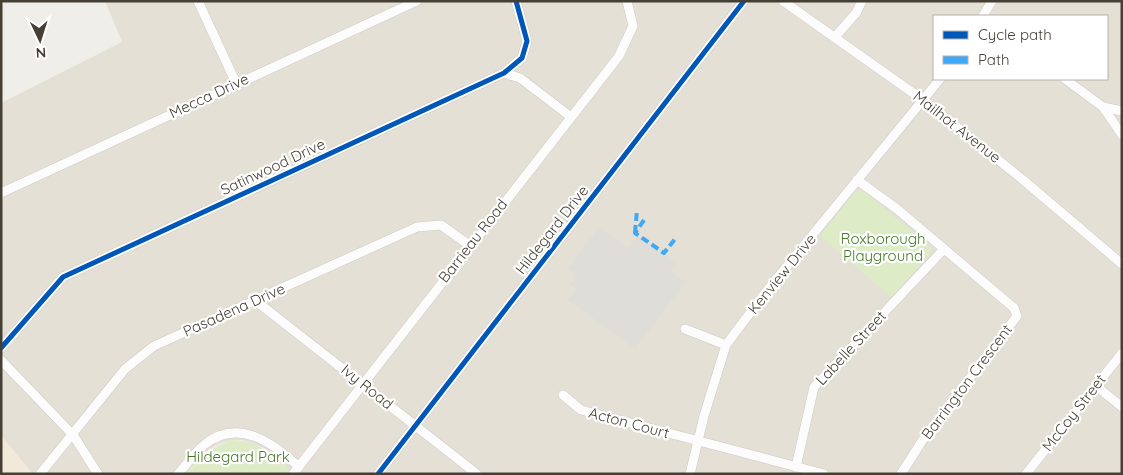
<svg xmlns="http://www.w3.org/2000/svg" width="1123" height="475" viewBox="0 0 1123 475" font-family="Quicksand,sans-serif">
<rect width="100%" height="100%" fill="#f0eee8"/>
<!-- residential -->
<path fill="#e4e0d5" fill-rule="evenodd" d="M105,1H1122V474H288L290,471L279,459L264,448L242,440H230L217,445L202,454L186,474H33L1,436V103L122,42ZM934,16H1107V79H934Z"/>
<!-- commercial -->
<polygon fill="#f3e9da" points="1,436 33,474 1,474"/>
<!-- green -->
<g fill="#ddebc6">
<polygon points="859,190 868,195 931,247 929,255 891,297 820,236 855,192"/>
<path d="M230,440C256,440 273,453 291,471L288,474H186L203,454Z"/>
</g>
<!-- parking -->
<polygon fill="#dfddd8" points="599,227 628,248 637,236 676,264 670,271 685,282 635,349 568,300 576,289 570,285 578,275 569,268"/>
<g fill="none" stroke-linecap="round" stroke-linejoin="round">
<!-- minor casing -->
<g stroke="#cccac4" stroke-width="10">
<g id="minor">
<polyline points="198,1 236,83"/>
<polyline points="783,1 923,100 1022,179 1122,264"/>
<polyline points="983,16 992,1"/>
<polyline points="835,37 856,13 862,1"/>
<polyline points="504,73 520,78 571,117"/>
<polyline points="1065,79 1103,107 1122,135"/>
<polyline points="1103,107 1122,111"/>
<polyline points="857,180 897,209 1014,308 1017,316 922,441 901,474"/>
<polyline points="1,193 417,1"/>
<polyline points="256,301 477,474"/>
<polyline points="685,329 726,345"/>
<polyline points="1,348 63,277 504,73 522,58 527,41 516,1"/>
<polyline points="1,360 73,435 98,474"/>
<polyline points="1096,386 1122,407"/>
<polyline points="563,395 581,410 824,474"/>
<polyline points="796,467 814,387 944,249"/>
<polyline points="40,474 125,369 154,346 417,227 441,225 469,245"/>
<path d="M178,474C187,464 194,453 204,445C238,417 273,443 299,467"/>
<polyline points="293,474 619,56 633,26 627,1"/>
<polyline points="378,474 744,1"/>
<polyline points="690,474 704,416 726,345 765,293 940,79"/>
<polyline points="1026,474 1122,353"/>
</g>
</g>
<!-- minor -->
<use href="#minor" stroke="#fdfcfc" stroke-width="9"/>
<!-- quiet -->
<g stroke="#3fa9f5" stroke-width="4" stroke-dasharray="8 4" stroke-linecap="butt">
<polyline points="644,220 635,233 664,253 675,239"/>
<polyline points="635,233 637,210"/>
</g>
<!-- cycleway casing -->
<g stroke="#fff" stroke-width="8">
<g id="cycleway">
<polyline points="1,348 63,277 504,73 522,58 527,41 516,1"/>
<polyline points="378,474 744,1"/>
</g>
</g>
<!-- cycleway -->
<use href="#cycleway" stroke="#0057b8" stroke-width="5"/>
</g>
<g text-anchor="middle" stroke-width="4.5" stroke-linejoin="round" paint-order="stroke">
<!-- street labels -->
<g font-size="15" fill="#453f34" stroke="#fff">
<text transform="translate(209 96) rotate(-25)" y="5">Mecca Drive</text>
<text transform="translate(957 127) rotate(38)" y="5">Mailhot Avenue</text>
<text transform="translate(273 167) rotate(-25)" y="5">Satinwood Drive</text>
<text transform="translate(552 230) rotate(-52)" y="5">Hildegard Drive</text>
<text transform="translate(473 241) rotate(-52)" y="5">Barrieau Road</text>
<text transform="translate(782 274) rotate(-51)" y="5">Kenview Drive</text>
<text transform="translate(234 310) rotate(-24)" y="5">Pasadena Drive</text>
<text transform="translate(851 348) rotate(-47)" y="5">Labelle Street</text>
<text transform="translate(967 382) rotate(-53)" y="5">Barrington Crescent</text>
<text transform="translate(367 387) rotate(39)" y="5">Ivy Road</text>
<text transform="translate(1074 413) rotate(-52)" y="5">McCoy Street</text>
<text transform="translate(629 423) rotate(15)" y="5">Acton Court</text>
</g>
<!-- park labels -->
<g font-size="15" fill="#457925" stroke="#fff">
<text x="883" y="244">Roxborough<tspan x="883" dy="17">Playground</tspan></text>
<text x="238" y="462">Hildegard Park</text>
</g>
</g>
<!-- border -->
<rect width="1123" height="475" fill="none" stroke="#453f34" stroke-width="5"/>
<!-- legend -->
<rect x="933" y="15" width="175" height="65" fill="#ffffff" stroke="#b5b2ae"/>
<rect x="943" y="31" width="25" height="8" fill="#0057b8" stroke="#b5b2ae"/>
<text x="978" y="40" font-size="15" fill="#453f34">Cycle path</text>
<rect x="943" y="56" width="25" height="8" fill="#3fa9f5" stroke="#b5b2ae"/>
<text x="978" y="65" font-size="15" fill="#453f34">Path</text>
<!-- north arrow -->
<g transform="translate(40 40) rotate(176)" stroke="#ffffff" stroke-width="4" paint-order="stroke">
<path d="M0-4L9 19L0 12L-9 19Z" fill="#453f34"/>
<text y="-8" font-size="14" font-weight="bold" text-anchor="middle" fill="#453f34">N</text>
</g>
</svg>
